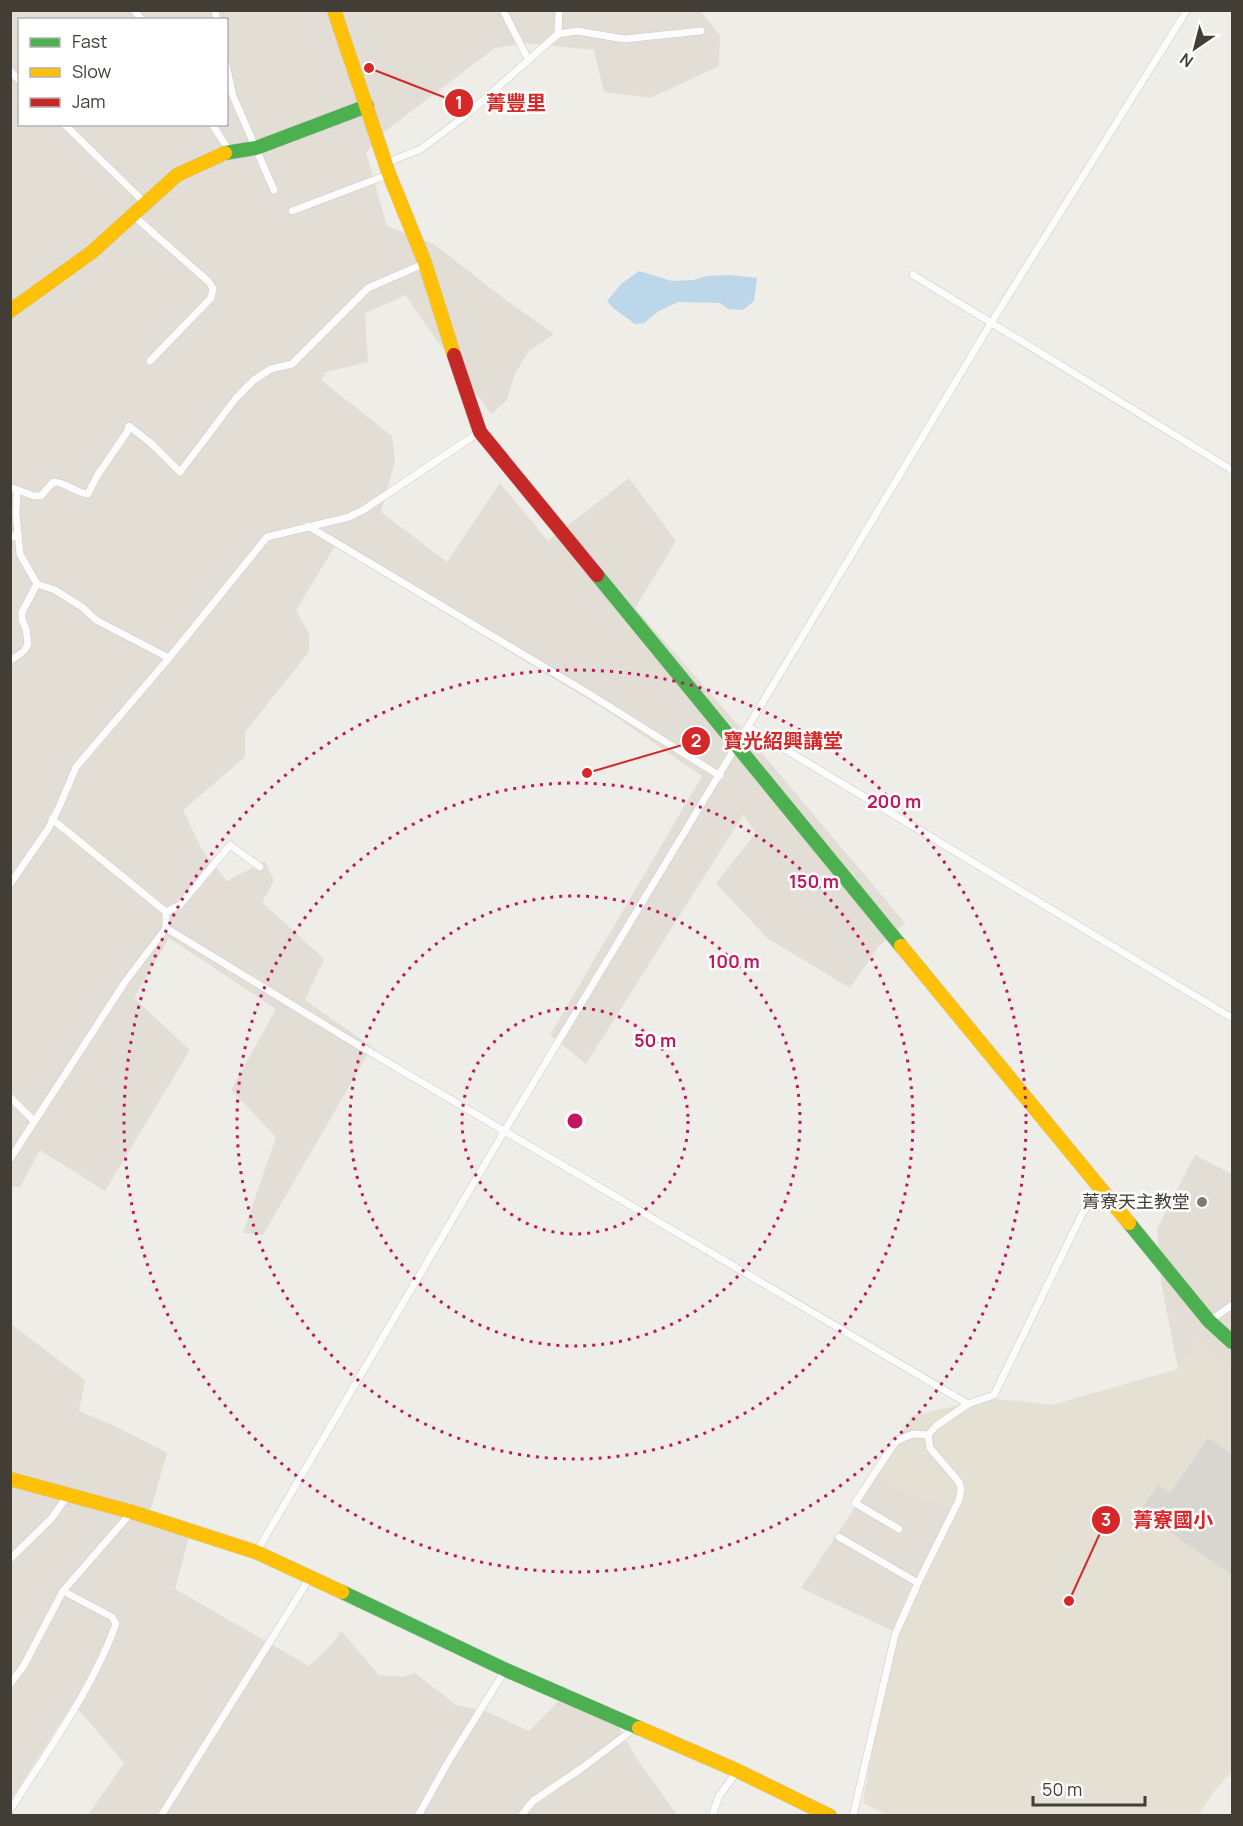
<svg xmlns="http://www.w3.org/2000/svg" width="1243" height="1826" viewBox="0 0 1243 1826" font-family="Manrope,'Noto Sans TC',sans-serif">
<rect width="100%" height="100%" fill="#eeede8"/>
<!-- residential -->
<g fill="#e2ded6" fill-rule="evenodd">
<path d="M10,11H700L720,35L719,66L650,98L604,92L594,50L526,43L495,48L384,132L366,152L387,226L434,244L503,298L554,334L528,352L515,374L506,401L491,414L420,317L406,295L365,313L368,362L326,372L321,380L392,436L395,461L381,512L447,562L500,483L548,541L629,478L676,541L635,608L739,726L905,923L878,947L850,988L767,938L716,883L756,833L743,815L586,1064L550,1035L702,776L606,710L335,546L296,610L309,634V652L245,732V757L183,810L202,850L227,881L265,861L274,881L262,902L324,959L305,1000L372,1047L263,1235L243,1233L276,1137L231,1090L276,1009L169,938L134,998L190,1050L105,1191L40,1150L20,1187L11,1186ZM20,20H226V124H20Z"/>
<polygon points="1195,1155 1232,1174 1232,1372 1196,1343 1178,1369 1161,1282 1157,1229"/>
<polygon points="11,1324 85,1380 79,1411 117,1427 167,1453 147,1522 190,1533 175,1589 309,1666 334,1642 341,1631 379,1675 403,1677 415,1673 456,1705 485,1711 529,1731 559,1701 616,1722 637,1759 677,1815 88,1815 124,1763 73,1703 11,1800"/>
<polygon points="878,1473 905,1494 951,1506 946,1533 919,1572 893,1631 801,1588"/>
</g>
<!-- education -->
<polygon fill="#e4e0d4" points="1196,1343 1232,1372 1232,1771 1213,1793 1198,1815 890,1816 863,1803 893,1631 919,1572 946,1533 951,1506 905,1494 878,1473 912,1416 989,1398 1052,1405 1178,1369"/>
<!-- water -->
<polygon fill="#bcd7e9" points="639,271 672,281 693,280 707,276 730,275 757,278 754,301 743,310 728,309 720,303 678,302 659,311 644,323 635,324 612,307 607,301 621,284"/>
<!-- building -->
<polygon fill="#d8d6d1" points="1208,1438 1233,1455 1233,1576 1140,1511 1158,1485 1170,1493"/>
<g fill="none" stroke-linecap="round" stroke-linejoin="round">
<!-- lane casing -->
<g stroke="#cbc9c4" stroke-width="8">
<g id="lane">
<polyline points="134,10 142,20"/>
<polyline points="215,10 217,20"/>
<polyline points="503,10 528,59"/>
<polyline points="558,34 559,10"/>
<polyline points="226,64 233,96 274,190"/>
<polyline points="10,71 20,81"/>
<polyline points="64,124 144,202"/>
<polyline points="212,124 228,149"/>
<polyline points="388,162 421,149 465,116 558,34 577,31 624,39 701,31"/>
<polyline points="292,211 387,175"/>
<polyline points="135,217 209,282 213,289 211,298 150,361"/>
<polyline points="913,275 1232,470"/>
<path d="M10,487L34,496H41L53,482C66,482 74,492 88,494L97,476L127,432L129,426L152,444L180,472L236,398L254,380L271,369L292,364L368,288L423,264"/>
<polyline points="17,490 16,514 20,554 37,584 55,590 82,607 96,620 169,658"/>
<polyline points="308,526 586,692 720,776"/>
<polyline points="10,538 18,534"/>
<polyline points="10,661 24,651 28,644 26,629 22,620 22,612 37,584"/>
<polyline points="748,727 1232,1018"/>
<polyline points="10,884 48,829 60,805 76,767 169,658 267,537 349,517 365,509 478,433"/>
<polyline points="166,912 180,905 230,845 260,867"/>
<polyline points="166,928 343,1036 968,1404 994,1395 1082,1214 1099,1190"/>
<polyline points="10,1097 34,1121"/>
<polyline points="10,1159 125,982 166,928 166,912 52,819"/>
<polyline points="1211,1320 1232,1305"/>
<polyline points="899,1529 855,1503 896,1441 913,1434 928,1435"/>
<polyline points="839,1537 918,1583"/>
<polyline points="257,1551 505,1130 991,323 1187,10"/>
<polyline points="10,1559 51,1519 66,1498"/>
<polyline points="10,1684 23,1667 63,1591 130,1514"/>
<path d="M10,1810C48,1750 92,1690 116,1624L112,1617L63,1591"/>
<polyline points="161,1816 309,1579"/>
<polyline points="418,1816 448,1762 504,1672"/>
<polyline points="521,1816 533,1801 582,1768 635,1728"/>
<polyline points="712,1816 719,1796 736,1773"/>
<polyline points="853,1816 895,1635 918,1583 959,1500 961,1489 959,1482 930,1448 928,1435 936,1426 968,1404"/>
</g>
</g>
<!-- fast casing -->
<g stroke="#cccac0" stroke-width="15">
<g id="fast">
<polyline points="225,153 256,148 367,106"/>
<polyline points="597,575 901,946"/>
<polyline points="1129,1223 1209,1321 1232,1342"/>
<polyline points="342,1592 506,1670 639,1728"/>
</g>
</g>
<!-- slow casing -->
<g stroke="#cccac0" stroke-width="15">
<g id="slow">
<polyline points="334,10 389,174 425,263 454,355"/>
<polyline points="10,311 92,252 177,175 225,153"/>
<polyline points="901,946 1129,1223"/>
<polyline points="10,1479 132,1512 256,1552 342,1592"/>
<polyline points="639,1728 738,1771 830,1816"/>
</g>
</g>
<!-- jam casing -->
<g stroke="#cccac0" stroke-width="15">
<polyline id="jam" points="454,355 480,432 597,575"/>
</g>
<!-- lane -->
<use href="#lane" stroke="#fcfcfc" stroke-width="7"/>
<!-- fast -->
<use href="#fast" stroke="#4caf50" stroke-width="14"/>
<!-- slow -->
<use href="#slow" stroke="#ffc107" stroke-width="14"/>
<!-- jam -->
<use href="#jam" stroke="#c62828" stroke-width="14"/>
</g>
<!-- distance rings -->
<g fill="none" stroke="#c2185b" stroke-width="3" stroke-dasharray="3 6">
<circle cx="575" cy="1121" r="113"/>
<circle cx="575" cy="1121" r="225"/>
<circle cx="575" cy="1121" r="338"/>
<circle cx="575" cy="1121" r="451"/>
</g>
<!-- markers -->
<circle fill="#7f7b74" stroke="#fff" stroke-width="2" cx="1202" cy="1202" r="6"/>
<g text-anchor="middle" stroke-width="5" stroke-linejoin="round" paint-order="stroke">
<!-- poi labels -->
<g font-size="18" fill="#433e35" stroke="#fff" text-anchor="end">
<text x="1190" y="1208">菁寮天主教堂</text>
</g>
</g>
<circle cx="575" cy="1121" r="9" fill="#c2185b" stroke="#fff" stroke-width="3"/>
<g font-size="18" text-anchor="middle" font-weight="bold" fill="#c2185b" stroke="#fff" stroke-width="5" stroke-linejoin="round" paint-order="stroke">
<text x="894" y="808">200 m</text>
<text x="814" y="888">150 m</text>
<text x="734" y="968">100 m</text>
<text x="655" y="1047">50 m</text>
</g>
<!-- callouts -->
<path fill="none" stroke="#d62828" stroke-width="2" d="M369 68L459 103M587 773L696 741M1069 1601L1106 1520"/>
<g fill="#d62828" stroke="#fff" stroke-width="2">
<circle cx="369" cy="68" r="6"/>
<circle cx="587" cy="773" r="6"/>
<circle cx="1069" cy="1601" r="6"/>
<circle cx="459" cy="103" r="15"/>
<circle cx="696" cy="741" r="15"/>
<circle cx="1106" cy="1520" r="15"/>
</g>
<g font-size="18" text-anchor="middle" font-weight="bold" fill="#fff">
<text x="459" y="109">1</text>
<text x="696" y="747">2</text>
<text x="1106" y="1526">3</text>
</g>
<g font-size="20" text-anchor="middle" font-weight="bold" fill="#d62828" stroke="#fff" stroke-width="5" stroke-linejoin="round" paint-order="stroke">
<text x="516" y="110">菁豐里</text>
<text x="783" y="748">寶光紹興講堂</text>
<text x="1173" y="1527">菁寮國小</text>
</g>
<!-- border -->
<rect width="1243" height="1826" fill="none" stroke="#433e35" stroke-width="24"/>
<!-- legend -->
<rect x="18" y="18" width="210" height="108" fill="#ffffff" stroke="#b4b2ae" stroke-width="1.5"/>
<rect x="30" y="38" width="30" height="9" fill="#4caf50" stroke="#b4b2ae" stroke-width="1.5"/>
<text x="72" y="48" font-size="18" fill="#433e35">Fast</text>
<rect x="30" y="68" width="30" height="9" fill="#ffc107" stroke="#b4b2ae" stroke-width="1.5"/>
<text x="72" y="78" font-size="18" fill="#433e35">Slow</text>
<rect x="30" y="98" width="30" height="9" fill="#c62828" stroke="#b4b2ae" stroke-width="1.5"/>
<text x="72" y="108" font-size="18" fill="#433e35">Jam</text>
<!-- north arrow -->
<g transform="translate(1195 48) rotate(215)" stroke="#ffffff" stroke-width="4.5" paint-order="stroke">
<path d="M0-4.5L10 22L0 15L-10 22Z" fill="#433e35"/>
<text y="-9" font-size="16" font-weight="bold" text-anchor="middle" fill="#433e35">N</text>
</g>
<!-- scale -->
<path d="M1033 1796v9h112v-9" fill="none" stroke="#433e35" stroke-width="3"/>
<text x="1042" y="1796" font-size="18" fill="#433e35" stroke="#ffffff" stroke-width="4.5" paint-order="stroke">50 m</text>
</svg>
